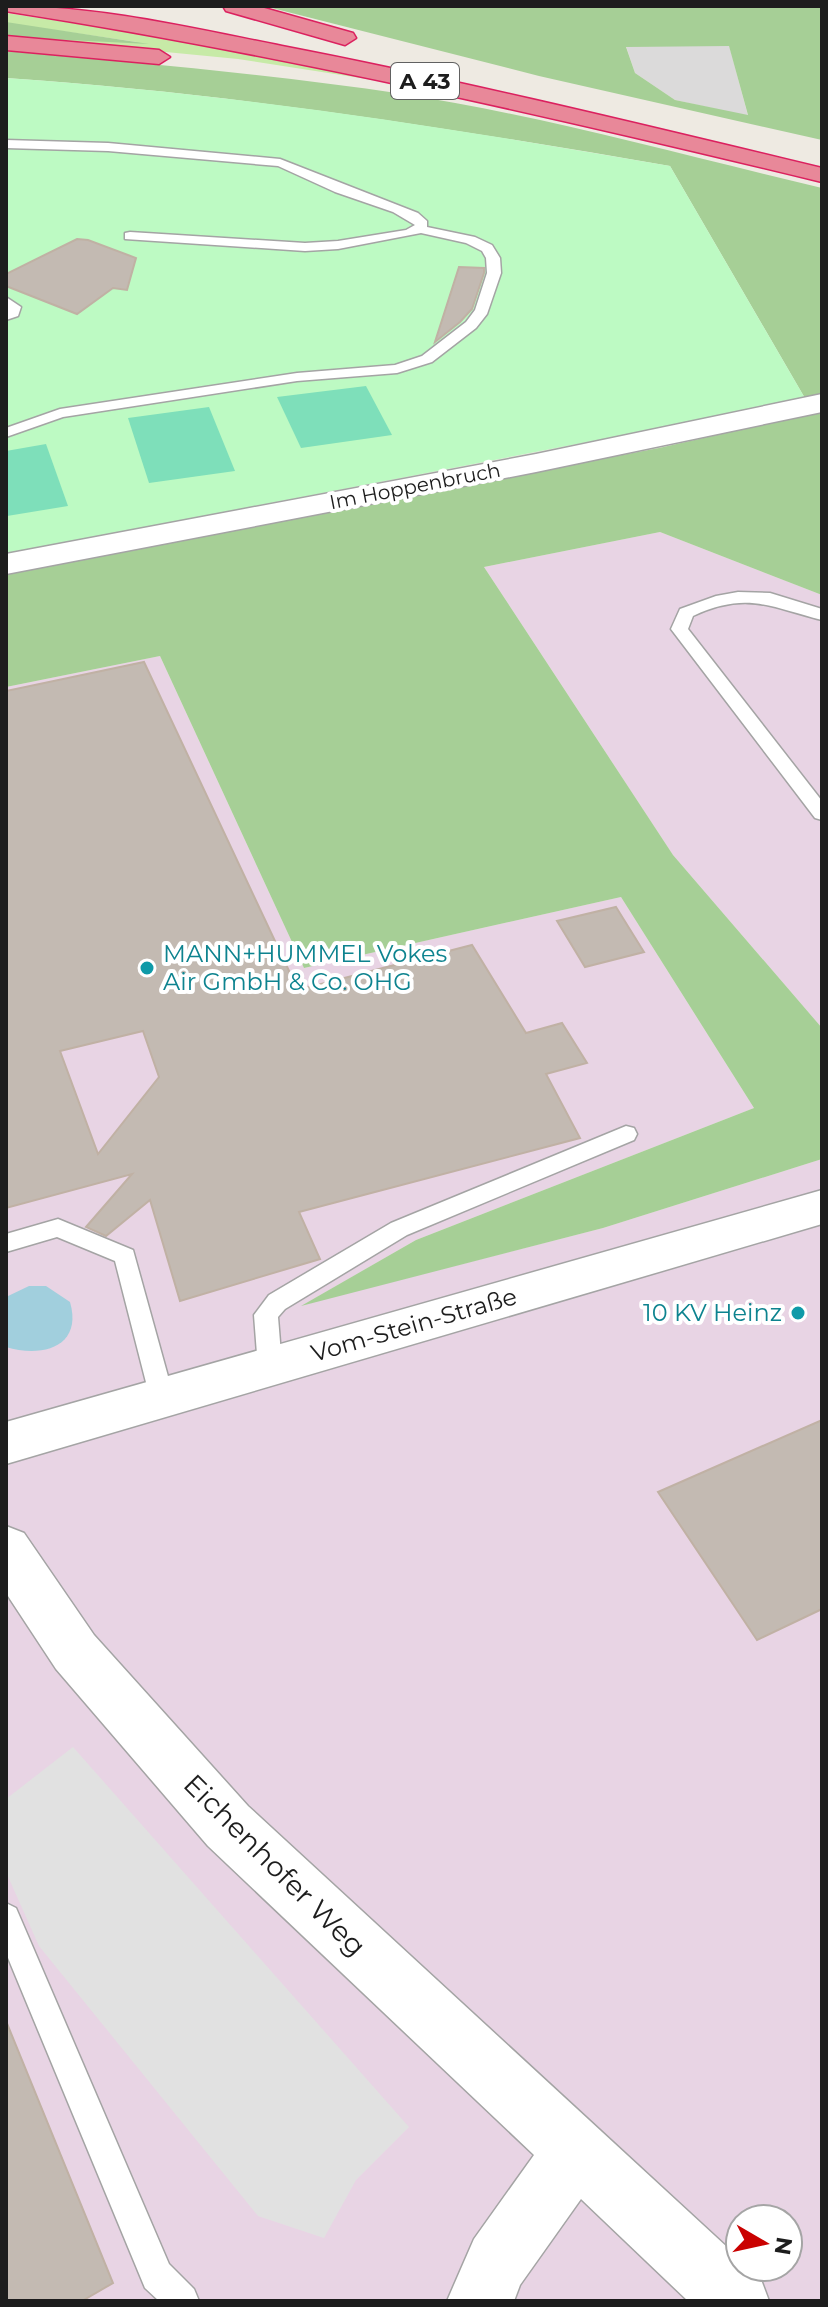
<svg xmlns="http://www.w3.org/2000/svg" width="828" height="2307" viewBox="0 0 828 2307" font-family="Montserrat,sans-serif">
<rect width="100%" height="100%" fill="#eeeae2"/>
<!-- residential -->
<polygon fill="#dbdada" points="729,45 748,116 675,100 635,73 626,46"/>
<!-- industrial -->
<g fill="#e8d4e4" fill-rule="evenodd">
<polygon points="660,532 822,595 822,1028 673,855 484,567"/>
<path d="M160,656L304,968L621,897L754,1108L416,1240L305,1304L603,1228L822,1159V2301H6V687ZM740,2219H788V2267H740Z"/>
</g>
<!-- grass -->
<polygon fill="#c7eaa7" points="6,13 245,49 425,88 238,59 11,37 137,42 6,23"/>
<!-- forest -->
<g fill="#a6cf96" fill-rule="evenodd">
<path d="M264,6H822V140L539,76ZM729,46L748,115L675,100L635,73L626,47Z"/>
<polygon points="6,22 149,44 6,37"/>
<path d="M6,51C139,63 271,74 403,94C544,116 683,155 822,188V399L806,400L670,166C450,128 229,93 6,78Z"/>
<polygon points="822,411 822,595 660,532 484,567 673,855 822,1028 822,1159 603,1228 301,1306 416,1240 754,1108 621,897 304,968 160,656 6,687 6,571 659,448"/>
</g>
<!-- park -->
<path fill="#bdfac3" d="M6,78C229,93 451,128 670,166L806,400L6,554Z"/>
<!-- pitch -->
<g fill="#7edfba">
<polygon points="366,386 392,435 301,448 277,397"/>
<polygon points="209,407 235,471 149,483 128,418"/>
<polygon points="46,444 68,506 7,516 6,451"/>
</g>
<!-- parking -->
<polygon fill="#e1e1e1" points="73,1747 409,2127 356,2180 324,2238 258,2216 39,1946 6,1872 6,1799"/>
<!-- water -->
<path fill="#a1cfdd" d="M29,1286H46L70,1302C83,1347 42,1358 6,1347V1297Z"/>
<!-- building -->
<g fill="#c3bab2" stroke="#c0b1a4" stroke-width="2" fill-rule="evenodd">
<polygon points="77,239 88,240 136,258 127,290 113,288 77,314 6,286 6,274"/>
<polygon points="459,267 484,268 484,273 472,309 460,322 435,342"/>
<path d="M144,662L298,990L472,945L526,1033L562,1023L587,1063L546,1074L580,1138L299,1212L320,1259L180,1301L150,1200L106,1236L86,1227L132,1174L6,1208V691ZM143,1031L159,1077L98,1154L60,1051Z"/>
<polygon points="616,907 644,952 585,967 557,921"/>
<polygon points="822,1420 822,1609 757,1640 658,1492"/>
<polygon points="6,2021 113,2283 82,2301 6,2301"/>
</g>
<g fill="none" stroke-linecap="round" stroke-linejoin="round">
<!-- service casing -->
<g stroke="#a4a4a4" stroke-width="3">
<g id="service">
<polygon points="6,140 108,143 280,159 418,213 427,221 427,227 475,237 492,245 500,258 501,273 487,314 476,328 432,362 397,373 297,381 63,417 6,437 6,428 60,409 297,373 395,365 422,356 466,322 475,310 487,273 486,258 482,251 466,243 421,233 338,249 305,251 125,239 125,233 130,232 305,243 338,241 406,230 415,225 393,212 335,192 278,166 108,151 6,148"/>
<polygon points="6,297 21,307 18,316 6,320"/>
<path d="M738,592L770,593L822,609V620C770,607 747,591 693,616L688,629L822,801V820L815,818L671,629L680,609L716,596Z"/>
<polygon points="626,1126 634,1128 637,1134 634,1140 407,1235 285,1309 278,1317 282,1367 279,1374 270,1377 261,1374 258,1367 254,1315 269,1295 391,1223"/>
<polygon points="58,1219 133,1250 174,1398 171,1405 162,1408 153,1405 150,1398 115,1261 57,1237 6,1252 6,1234"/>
<polygon points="6,1903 16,1908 169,2264 194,2289 199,2301 159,2301 145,2288 6,1953"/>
</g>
</g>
<!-- minor casing -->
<g stroke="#a4a4a4" stroke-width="3">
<g id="minor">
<polygon points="822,394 822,412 536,472 6,574 6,554 536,454"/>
<polygon points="822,1190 822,1224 6,1464 6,1422"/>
<polygon points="6,1526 24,1533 94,1635 248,1806 740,2259 740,2267 748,2267 760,2277 769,2301 688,2301 581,2199 520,2285 514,2301 447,2301 474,2239 534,2155 208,1846 56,1669 6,1593"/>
</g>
</g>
<!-- motorway casing -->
<g stroke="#db215f" stroke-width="3">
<g id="motorway">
<path d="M6,6C99,6 191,28 282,46C463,81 643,125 822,168V182C553,117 285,55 11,12L6,11Z"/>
<polygon points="223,6 257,6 353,33 356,38 345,45 226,11"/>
<polygon points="6,36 159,50 170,57 159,64 6,50"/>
</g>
</g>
<!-- service -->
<use href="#service" fill="#fff" fill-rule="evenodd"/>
<!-- minor -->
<use href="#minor" fill="#fff" fill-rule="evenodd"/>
<!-- motorway -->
<use href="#motorway" fill="#e88899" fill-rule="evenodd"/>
</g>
<!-- markers -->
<g fill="#0f9aa8" stroke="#fff" stroke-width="3">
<circle cx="147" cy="968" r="8"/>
<circle cx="798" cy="1313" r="8"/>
</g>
<g text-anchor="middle" stroke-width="8" stroke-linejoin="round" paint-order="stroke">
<!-- far-street labels -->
<g font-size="20" fill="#1d1d1d" stroke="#fff">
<text transform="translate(415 486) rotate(-11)" y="7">Im Hoppenbruch</text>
</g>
<!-- shield labels -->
<rect fill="#fff" stroke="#616161" stroke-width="2" x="391" y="63" width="68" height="36" rx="6"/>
<g font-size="22" font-weight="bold" fill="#1d1d1d">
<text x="425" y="89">A 43</text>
</g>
<!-- culture labels -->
<g font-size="24" fill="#0d838f" stroke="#fff" text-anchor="start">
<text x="163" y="962">MANN+HUMMEL Vokes<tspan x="163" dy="28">Air GmbH &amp; Co. OHG</tspan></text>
<text x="782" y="1321" text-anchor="end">10 KV Heinz</text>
</g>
<!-- street labels -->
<g font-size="24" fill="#1d1d1d" stroke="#fff">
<text transform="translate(414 1325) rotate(-16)" y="8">Vom-Stein-Straße</text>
</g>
<!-- near-street labels -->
<g font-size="28" fill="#1d1d1d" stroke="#fff">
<text transform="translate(275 1865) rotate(45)" y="10">Eichenhofer Weg</text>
</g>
</g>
<!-- border -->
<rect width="828" height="2307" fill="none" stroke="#1d1d1d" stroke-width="16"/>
<!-- north arrow -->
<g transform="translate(764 2243) rotate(99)"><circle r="38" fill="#ffffff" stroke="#a5a5a5" stroke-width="2"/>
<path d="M0-6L14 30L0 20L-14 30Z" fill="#ca0100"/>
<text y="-12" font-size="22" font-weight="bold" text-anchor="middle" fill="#1d1d1d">N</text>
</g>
</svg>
